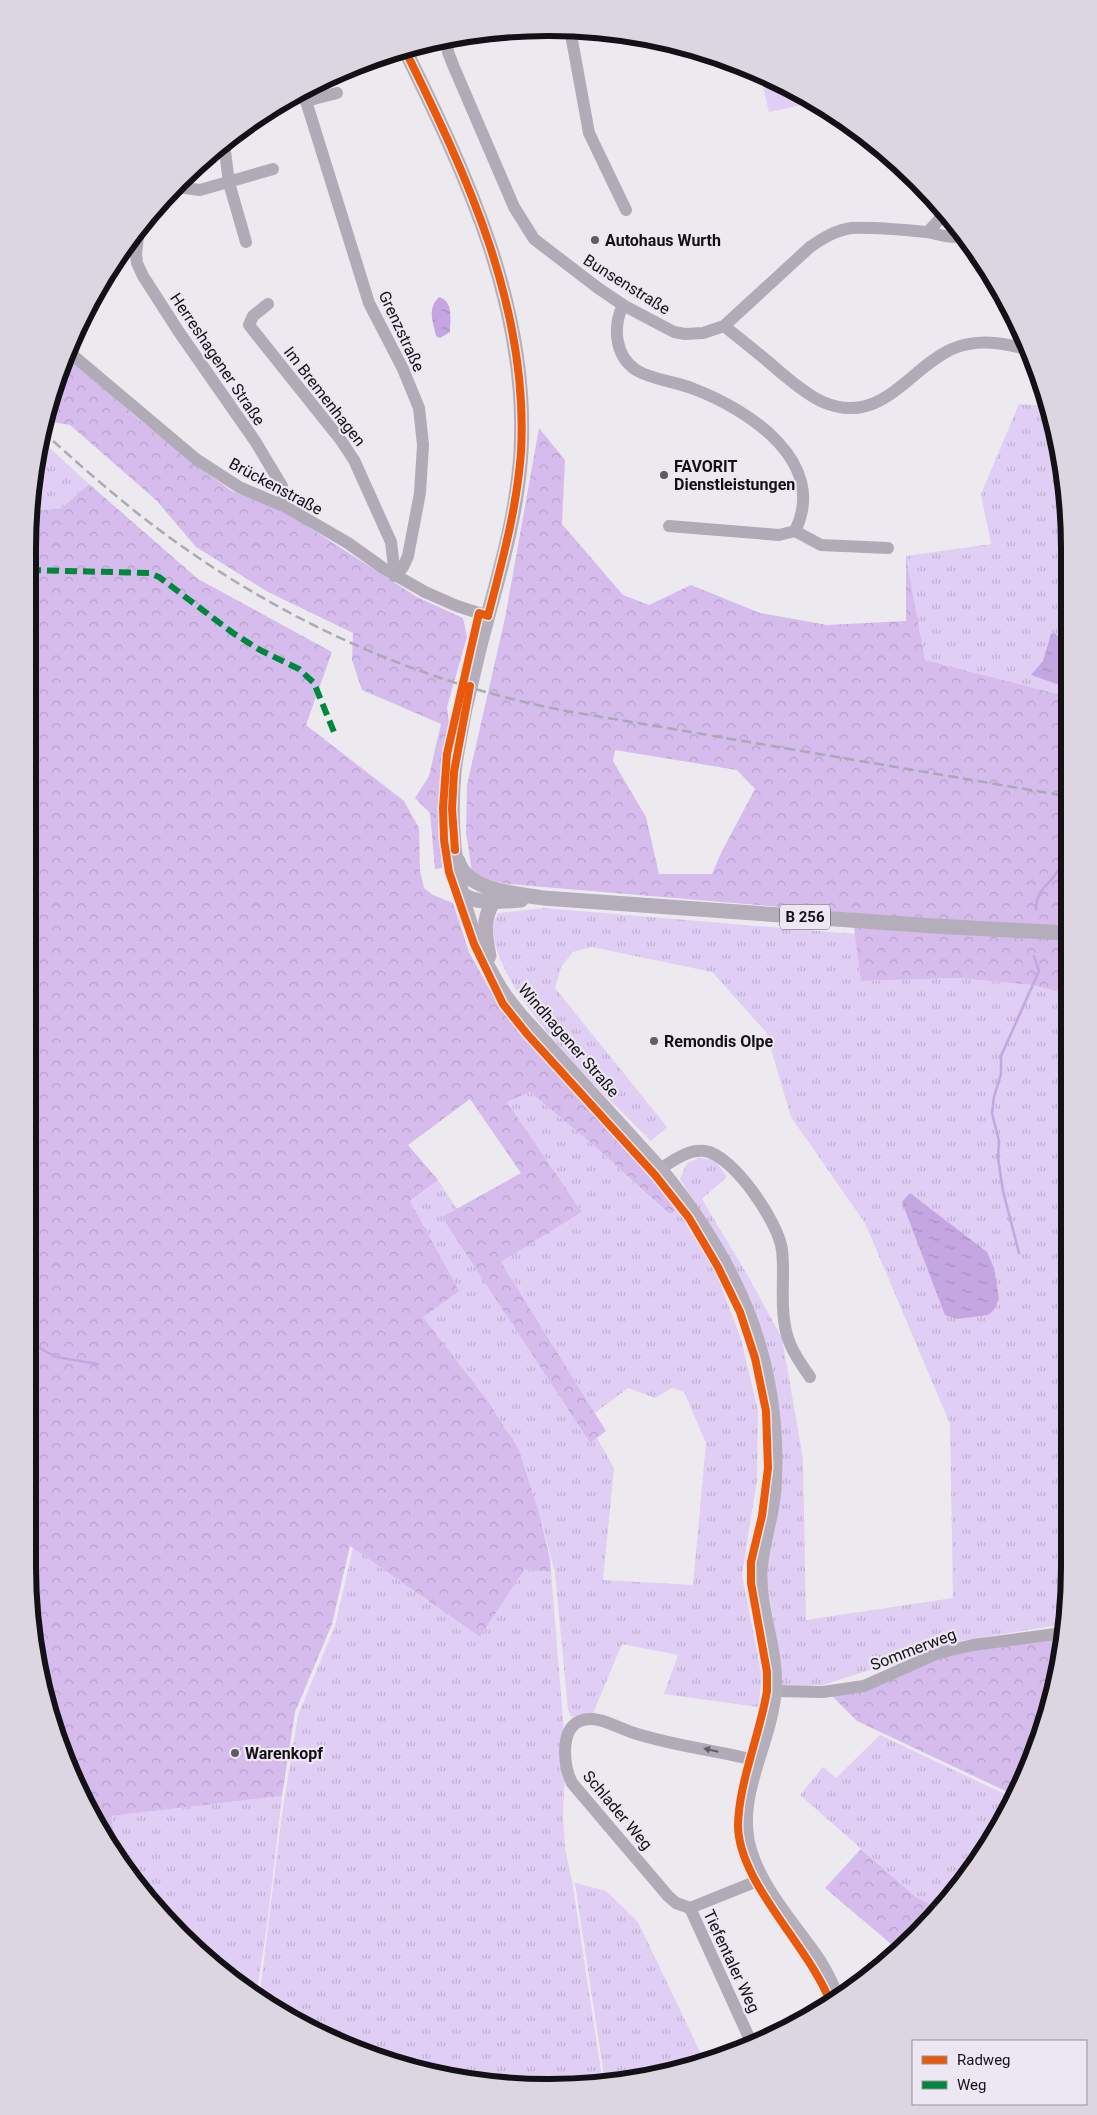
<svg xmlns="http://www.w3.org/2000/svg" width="1097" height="2115" viewBox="0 0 1097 2115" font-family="Roboto,sans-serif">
<defs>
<pattern id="grass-tufts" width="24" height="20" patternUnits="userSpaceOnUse" patternTransform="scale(1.25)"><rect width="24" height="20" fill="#e1cef4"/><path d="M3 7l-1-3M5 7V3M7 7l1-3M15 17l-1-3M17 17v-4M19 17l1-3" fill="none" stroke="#c0b0d0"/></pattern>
<pattern id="forest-crowns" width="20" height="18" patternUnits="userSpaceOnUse" patternTransform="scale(1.25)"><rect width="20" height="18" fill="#d5bced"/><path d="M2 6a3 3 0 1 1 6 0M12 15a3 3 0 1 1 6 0" fill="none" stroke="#b6a1ca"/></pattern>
<pattern id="water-ripples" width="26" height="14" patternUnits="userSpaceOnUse" patternTransform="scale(1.25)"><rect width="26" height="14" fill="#c4a6e1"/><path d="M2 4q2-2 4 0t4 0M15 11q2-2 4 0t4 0" fill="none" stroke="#a88ec0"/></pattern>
</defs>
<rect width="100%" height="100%" fill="#eceaef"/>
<!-- grass -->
<g fill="url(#grass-tufts)">
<polygon points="1019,404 1045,406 1065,480 1066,696 925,660 906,556 991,544 981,494"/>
<polygon points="41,440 89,484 62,508 29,512"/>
<path d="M544,908L855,934L861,981L959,978L1032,985L1067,994L1068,1600L1064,1624L961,1641L823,1685L781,1686L778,1653L767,1580L778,1403L728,1255L680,1179L687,1163L699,1158L715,1160L727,1177L702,1199L749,1278L782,1338L803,1459L806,1620L953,1598L950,1424L865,1223L791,1117L766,1032L712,972L592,947L573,952L561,967L555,988L667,1127L651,1141C605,1094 494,994 493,927C493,923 496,917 498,913Z"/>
<polygon points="530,1092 592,1144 668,1214 678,1209 717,1275 741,1339 758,1411 757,1479 742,1575 762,1678 758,1707 664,1694 678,1655 622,1644 591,1718 571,1716 568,1710 555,1573 539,1513 507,1430 488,1401 423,1317 410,1201 438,1180 457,1209 443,1218 590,1443 597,1438 614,1468 603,1580 693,1585 706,1443 684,1392 672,1388 655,1398 628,1388 595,1413 501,1262 582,1212 507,1102"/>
<polygon points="353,1548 480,1637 525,1569 551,1572 563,1719 565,1775 563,1815 565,1848 572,1881 603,2084 514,2086 414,2070 364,2053 260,1992 282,1814 298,1715 335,1626"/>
<polygon points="880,1735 1015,1799 962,1883 939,1909 916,1897 800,1795 823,1767 836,1778"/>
<polygon points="282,1796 267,1926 256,1997 205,1958 135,1884 118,1857 111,1816"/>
<polygon points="575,1883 606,1891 638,1922 705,2062 684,2070 616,2083 605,2083"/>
</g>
<!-- forest -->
<g fill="url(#forest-crowns)" fill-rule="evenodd">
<polygon points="67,355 136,417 198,467 232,491 282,510 417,597 463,618 467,637 447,707 449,723 440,776 439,819 442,868 435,869 430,813 415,798 429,776 441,724 362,690 352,660 353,633 268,592 196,547 156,500 70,425 53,422 45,415"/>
<path d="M539,428L565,460L562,524L623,595L649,605L691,585L760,613L827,625L906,621V556L925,660L1066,696L1067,994L1032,985L959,978L861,981L852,913L508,884L480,878L472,872L466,833L467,785L505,618ZM615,750L737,770L755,789L721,853L712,874H659L646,817L613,761Z"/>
<path d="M89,484L198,579L332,652L306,725L404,801L419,828L420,871L424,888L433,895L453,903L469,952L501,1010L678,1209L669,1214L592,1144L530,1092L507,1102L582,1212L501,1262L606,1431L590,1443L442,1217L521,1173L470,1099L408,1145L438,1180L410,1201L459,1291L423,1317L488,1401L518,1448L539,1513L550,1559L551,1572L525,1569L480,1637L350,1546L332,1624L295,1712L282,1796L111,1816L118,1857C80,1801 51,1735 38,1669C31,1636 31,1600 28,1566L29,515V512L62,508Z"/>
<polygon points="1063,1636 1052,1701 1016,1796 857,1721 829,1693 955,1651"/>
<polygon points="861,1849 916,1897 939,1909 917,1935 898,1950 825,1888"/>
</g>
<!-- park -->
<polygon fill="#e1cef4" points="781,83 811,103 769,112 763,86"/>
<!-- water -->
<g fill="url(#water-ripples)">
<path d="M439,297C454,301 450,320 450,332L440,338L436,336C433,321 427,309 439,297Z"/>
<polygon points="1054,633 1065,641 1066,683 1057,684 1031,675 1043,661 1051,634"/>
<polygon points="910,1193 987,1252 994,1268 999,1299 993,1311 988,1315 957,1319 945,1315 902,1202"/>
</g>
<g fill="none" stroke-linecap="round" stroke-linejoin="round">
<!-- stream -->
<g stroke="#c4a6e1" stroke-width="2.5">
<path d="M1036,909C1037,888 1048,887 1057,872C1061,867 1063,860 1066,854"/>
<polyline points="1019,1253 1003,1191 998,1158 999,1141 992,1113 994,1097 1001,1074 1001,1056 1039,971 1034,956"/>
<polyline points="28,1347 38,1347 56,1357 98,1364"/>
</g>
<!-- minor -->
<g stroke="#b0abb7" stroke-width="12">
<polyline points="570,29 589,133 626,210"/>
<path d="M447,40L448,52L453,65L514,207L534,239L598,288L623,305L674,332L685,334L703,333L724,326L810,247C823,238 836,230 852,228C873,227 905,230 926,232C939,233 951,241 963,234"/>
<polyline points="295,94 306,101 337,93"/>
<polyline points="306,101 369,303 403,369 419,408 423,445 420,493 408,556 403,567 395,576"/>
<polyline points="225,151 229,183 246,242"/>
<polyline points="177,187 200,190 273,169"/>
<polyline points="139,227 136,254 137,263 143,276 179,332 255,441 282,486 286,507"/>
<polyline points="928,232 945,213"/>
<polyline points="268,304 253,316 249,325 340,439 354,460 391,542 395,576"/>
<path d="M623,305C613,326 614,355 636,370C652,380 675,381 694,389C749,410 829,462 795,531L779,535L669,526"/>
<path d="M724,326C743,341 762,356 780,372C794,383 807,395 823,402C881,427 908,369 952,349C978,338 1004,343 1030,350"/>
<polyline points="69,352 196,459 239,487 286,507 348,543 383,568 425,592 457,606 488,616"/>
<polyline points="795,531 821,545 888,548"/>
<path d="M660,1169C674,1160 688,1149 705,1151C733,1155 779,1223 782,1250C785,1275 780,1302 785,1326C788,1346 799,1361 810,1377"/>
<polyline points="775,1691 823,1692 864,1686 938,1653 973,1645 1063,1633"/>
<path d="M690,1908L676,1903L668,1896L572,1783C564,1767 559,1730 580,1721C596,1714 616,1727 631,1732C672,1746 717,1750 758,1761"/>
<polyline points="752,2044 690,1908 762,1879"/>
</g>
<!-- major -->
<g stroke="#b3aeb9" stroke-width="15">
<path d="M405,50C467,176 529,308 521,452C517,518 497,581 480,645"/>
<path d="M464,713C461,732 456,753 454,773C447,846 461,925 500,988C506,998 514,1007 521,1016L660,1169C739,1265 782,1364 774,1489C772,1518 761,1545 760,1573C759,1614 778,1652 774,1693C770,1739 741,1786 746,1832C750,1878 793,1923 818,1960C826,1972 832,1986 838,1999"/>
<path d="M458,861C468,892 516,893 543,898L934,926L1066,933"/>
<path d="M461,894C479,905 501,901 521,900"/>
<path d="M489,956C485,935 482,921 493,902"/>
</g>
<!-- rail -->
<path stroke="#aca9b1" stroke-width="2.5" stroke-dasharray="10 5" stroke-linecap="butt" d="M42,431C84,469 127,507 173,540C290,624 420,682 561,710L1066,796"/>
<!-- major-bridge -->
<polyline stroke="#b3aeb9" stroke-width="15" points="464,713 480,645"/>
<!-- quiet -->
<polyline stroke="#00873e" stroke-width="6" stroke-dasharray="12 6" stroke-linecap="butt" points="29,570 149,573 159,577 233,633 260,650 299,669 314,683 336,737"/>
<!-- cycleway casing -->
<g stroke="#ece7f2" stroke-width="11">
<g id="cycleway">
<path d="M405,50C467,176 529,308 521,452C517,508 502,562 488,616L479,613L447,754L443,808L444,840L449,872L474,944L503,1004L527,1034L655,1175L689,1218L718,1267L740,1312L755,1358L766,1411L768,1468L762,1516L751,1562V1583L767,1672V1691C760,1734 739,1782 738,1825C738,1883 811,1948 831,2004"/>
<polyline points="455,850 452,809 454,772 470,686"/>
</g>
</g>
<!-- cycleway -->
<use href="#cycleway" stroke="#e8590c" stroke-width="8"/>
</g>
<!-- one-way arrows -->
<defs><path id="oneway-solid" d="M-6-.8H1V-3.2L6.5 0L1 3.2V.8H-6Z" transform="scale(1.25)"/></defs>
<use fill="#625e66" href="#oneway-solid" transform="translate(711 1750) rotate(-167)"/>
<!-- markers -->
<g fill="#5f5d61" stroke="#ece7f2" stroke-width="2">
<circle cx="595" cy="240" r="5"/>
<circle cx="664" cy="475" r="5"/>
<circle cx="654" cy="1041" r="5"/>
<circle cx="235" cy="1753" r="5"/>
</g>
<g text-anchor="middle" stroke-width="4.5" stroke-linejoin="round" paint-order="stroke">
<!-- shield labels -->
<rect fill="#ece7f2" stroke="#545157" stroke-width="1" x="780" y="904.5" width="50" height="25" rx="4"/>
<g font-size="15" font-weight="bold" fill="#131115">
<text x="805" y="922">B 256</text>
</g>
<!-- poi labels -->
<g font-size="16" font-weight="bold" fill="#131115" stroke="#ece7f2" text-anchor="start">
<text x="605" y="246">Autohaus Wurth</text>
<text x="674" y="472">FAVORIT<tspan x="674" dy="18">Dienstleistungen</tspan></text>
<text x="664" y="1047">Remondis Olpe</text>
<text x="245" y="1759">Warenkopf</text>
</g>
<!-- street labels -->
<g font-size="16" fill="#131115" stroke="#ece7f2">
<text transform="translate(627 284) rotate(32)" y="6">Bunsenstraße</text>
<text transform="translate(402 331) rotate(65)" y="6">Grenzstraße</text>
<text transform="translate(218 359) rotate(56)" y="6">Herreshagener Straße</text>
<text transform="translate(325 396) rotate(52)" y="6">Im Bremenhagen</text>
<text transform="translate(276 486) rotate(28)" y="6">Brückenstraße</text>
<text transform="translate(569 1040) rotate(49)" y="6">Windhagener Straße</text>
<text transform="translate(913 1649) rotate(-21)" y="6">Sommerweg</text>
<text transform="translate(618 1810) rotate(50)" y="6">Schlader Weg</text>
<text transform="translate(732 1961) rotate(65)" y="6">Tiefentaler Weg</text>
</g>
</g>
<!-- crop -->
<path d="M0 0H1097V2115H0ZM548 36H549A512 512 0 0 1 1061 548V1567A512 512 0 0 1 549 2079H548A512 512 0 0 1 36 1567V548A512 512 0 0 1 548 36Z" fill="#dbd6e0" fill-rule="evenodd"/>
<path fill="none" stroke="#131115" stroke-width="6" d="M548 36H549A512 512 0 0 1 1061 548V1567A512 512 0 0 1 549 2079H548A512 512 0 0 1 36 1567V548A512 512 0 0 1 548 36Z"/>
<!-- legend -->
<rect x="912" y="2040" width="175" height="65" fill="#ece7f2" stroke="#95919a"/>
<rect x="922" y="2056" width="25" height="8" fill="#e8590c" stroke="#95919a"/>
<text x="957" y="2065" font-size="15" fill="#131115">Radweg</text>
<rect x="922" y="2081" width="25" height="8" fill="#00873e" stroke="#95919a"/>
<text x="957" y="2090" font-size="15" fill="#131115">Weg</text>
</svg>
